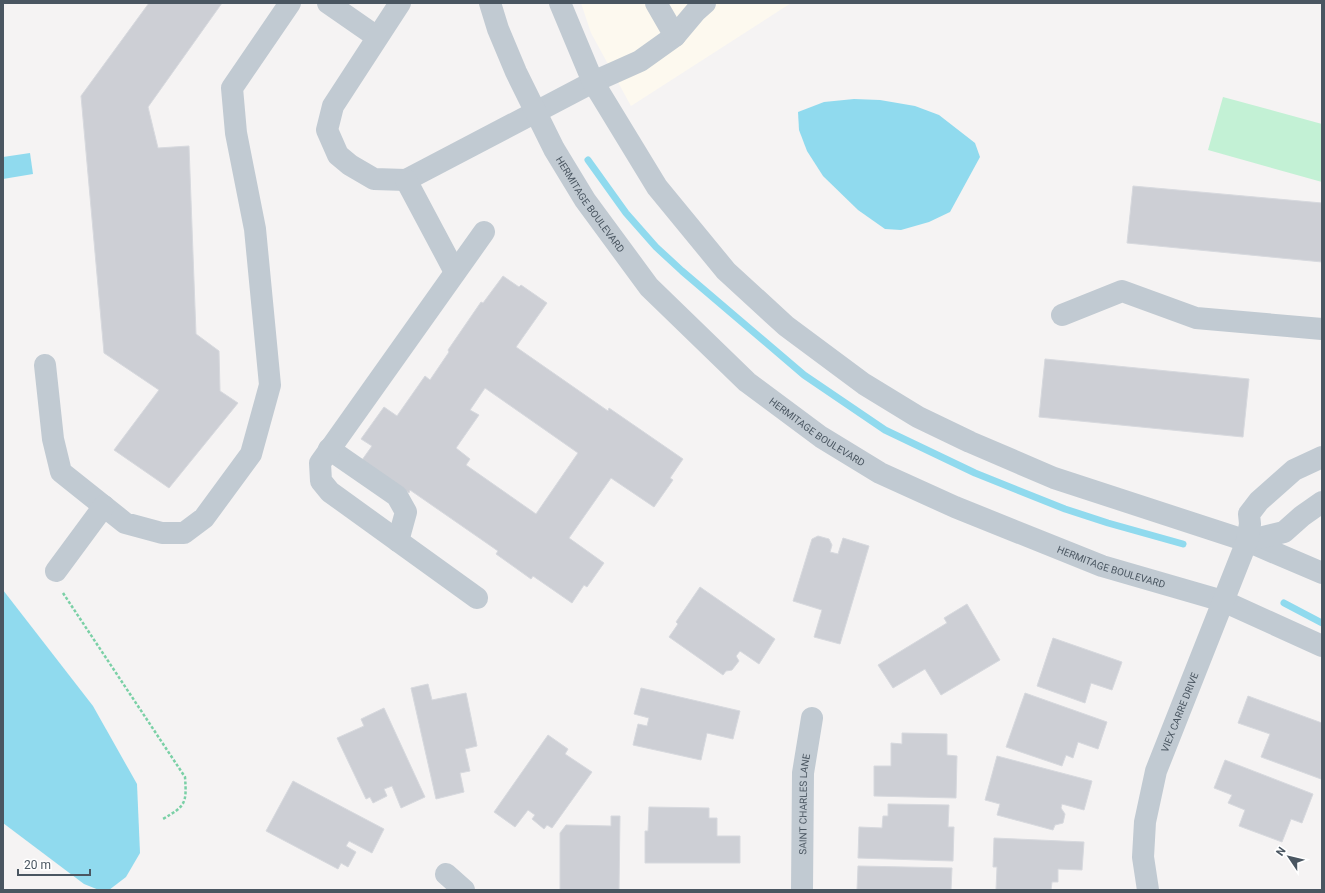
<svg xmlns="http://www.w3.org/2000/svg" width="1325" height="893" viewBox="0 0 1325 893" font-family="Roboto,sans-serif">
<rect width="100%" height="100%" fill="#f5f3f3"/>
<!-- commercial -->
<polygon fill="#fdf9ef" points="581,3 791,3 631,106 591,33"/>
<!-- green -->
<polygon fill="#c3f1d5" points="1223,97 1322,124 1322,182 1208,150"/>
<!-- water -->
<g fill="#90daee">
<polygon points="854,99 880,100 915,106 939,115 975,143 980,157 950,212 929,222 901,230 885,229 858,210 823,176 807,151 799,130 798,112 824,102"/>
<polygon points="30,153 33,174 3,179 3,157"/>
<polygon points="3,590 93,706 137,784 140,853 126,877 109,890 99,890 84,884 3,823"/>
</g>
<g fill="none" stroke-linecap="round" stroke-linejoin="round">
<!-- stream -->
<g stroke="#90daee" stroke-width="7">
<polyline points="588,160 626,213 656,247 682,271 804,375 885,430 975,473 1065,509 1108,523 1183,544"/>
<polyline points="1284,603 1322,623"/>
</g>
</g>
<!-- building -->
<g fill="#cdcfd5" stroke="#d7d9de" fill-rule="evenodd">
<polygon points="149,3 222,3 148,107 158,148 189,146 196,334 219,351 220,391 238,403 169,488 114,450 159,390 104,353 81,96"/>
<polygon points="1133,186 1322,203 1322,262 1127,243"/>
<path d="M503,276L519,287L521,285L547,303L516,347L608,411L609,408L683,459L670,478L673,480L654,507L611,478L569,538L604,563L587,587L584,585L572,603L533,576L531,579L496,554L498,551L410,490L409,493L362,460L372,446L361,439L384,407L397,416L425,376L430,380L449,352L448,350L481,302L483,303ZM485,388L578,453L536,514L466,465L470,459L456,448L479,415L470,410Z"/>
<polygon points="1045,359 1249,379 1243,437 1039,417"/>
<polygon points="818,536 829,539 832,545 830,552 838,554 843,538 869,546 840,644 814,637 822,610 793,601 812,539"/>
<polygon points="700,587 775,639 759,664 740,651 736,656 739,661 732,670 726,671 723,675 669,637 678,624 676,622"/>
<polygon points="967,604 1000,660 941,695 925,669 893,688 878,665 947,623 944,618"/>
<polygon points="1053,638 1122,662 1112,690 1091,683 1085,703 1037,686"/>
<polygon points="428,684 432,700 466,693 477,746 465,749 470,771 460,773 464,792 436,799 411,688"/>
<polygon points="641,688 740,711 733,739 707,733 701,760 633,745 638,724 647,726 649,718 634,714"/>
<polygon points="1025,693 1107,722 1098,749 1078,742 1073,758 1066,755 1062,766 1006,747"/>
<polygon points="1248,696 1322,723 1321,779 1261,757 1270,734 1238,723"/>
<polygon points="384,708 425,797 401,808 392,786 384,789 387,796 373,803 370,797 366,799 337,738 364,726 361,719"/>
<polygon points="902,733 947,734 947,755 957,756 956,798 874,796 874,766 891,766 891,743 902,744"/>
<polygon points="548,735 568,749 565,754 592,772 552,828 547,825 544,829 532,819 535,815 528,810 515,827 494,812"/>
<polygon points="997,756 1092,781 1084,810 1062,804 1061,808 1065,814 1063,823 1055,825 1053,830 997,815 1000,804 985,800"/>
<polygon points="1225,760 1313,794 1302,823 1291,819 1282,842 1239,826 1245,810 1228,803 1232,795 1214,788"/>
<polygon points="293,781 384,829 372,853 349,841 346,846 356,852 348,867 341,863 338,869 266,831"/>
<polygon points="888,804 949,805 948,827 954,827 953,861 858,858 859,827 882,828 883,816 888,816"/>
<polygon points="649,807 709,808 709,818 717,818 717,836 740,836 740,863 645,863 645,831 648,831"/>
<polygon points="611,816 620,816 619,890 560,890 560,833 566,825 611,826"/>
<polygon points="994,838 1084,842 1082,870 1058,869 1058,882 1052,882 1051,890 996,890 997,867 993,867"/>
<polygon points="858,866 952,868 951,890 857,890"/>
</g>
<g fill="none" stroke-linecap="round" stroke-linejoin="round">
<!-- path -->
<path stroke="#7ad0a6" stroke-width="2.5" stroke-dasharray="3 2" stroke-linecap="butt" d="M63,593L185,777C187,804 185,806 163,819"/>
<!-- minor -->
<g stroke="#c1cad2" stroke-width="22">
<polyline points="328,3 377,37"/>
<polyline points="400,3 333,106 327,130 338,155 350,165 374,179 406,180 593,82 640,61 675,36 696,11 705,3"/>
<path id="s1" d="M490,3L498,29L516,72L554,149L585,200L649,287L747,382L821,437L880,473L955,507L1102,566L1223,601L1322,646"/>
<polyline points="560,3 593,82 657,187 726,271 786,326 864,384 918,417 970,442 1054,478 1247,541 1322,573"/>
<polyline points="656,3 675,36"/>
<polyline points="406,180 455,272"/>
<polyline points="1062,315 1122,291 1196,318 1322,329"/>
<polyline points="45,365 53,439 61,472 125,523 162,533 184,533 204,518 251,454 270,385 255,229 236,133 232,88 290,3"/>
<polyline points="329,449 397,496 406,512 398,541"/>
<polyline points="1247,541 1284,532 1302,516 1322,502"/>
<polyline points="56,571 104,506"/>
<polyline points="477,598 330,492 321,481 320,463 484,232"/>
<polyline points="446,874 464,890"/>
<path id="s2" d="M802,890L803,773L812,718"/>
<path id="s3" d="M1148,890L1143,857L1145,822L1156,771L1247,541L1250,524L1249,514L1259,501L1294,470L1322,457"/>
</g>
</g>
<g text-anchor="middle" stroke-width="3" stroke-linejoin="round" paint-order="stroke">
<!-- street labels -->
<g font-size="10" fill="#4a5661" stroke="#fff">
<text dy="4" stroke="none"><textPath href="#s1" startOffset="226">HERMITAGE BOULEVARD</textPath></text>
<text dy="4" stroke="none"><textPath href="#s1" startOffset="550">HERMITAGE BOULEVARD</textPath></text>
<text dy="4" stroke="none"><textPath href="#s1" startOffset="875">HERMITAGE BOULEVARD</textPath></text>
<text dy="4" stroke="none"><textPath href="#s3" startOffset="184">VIEX CARRE DRIVE</textPath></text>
<text dy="4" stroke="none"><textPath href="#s2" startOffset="86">SAINT CHARLES LANE</textPath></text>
</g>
</g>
<!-- border -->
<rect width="1325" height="893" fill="none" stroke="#4a5661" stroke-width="8"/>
<!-- north arrow -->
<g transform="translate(1289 857) rotate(305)" stroke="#ffffff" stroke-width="3" paint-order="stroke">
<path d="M0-3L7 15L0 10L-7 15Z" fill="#4a5661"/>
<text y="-6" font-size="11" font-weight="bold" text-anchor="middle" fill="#4a5661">N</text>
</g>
<!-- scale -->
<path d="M18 869v6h72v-6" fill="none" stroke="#4a5661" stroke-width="2"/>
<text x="24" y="869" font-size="12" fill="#4a5661" stroke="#ffffff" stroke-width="3" paint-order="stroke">20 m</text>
</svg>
